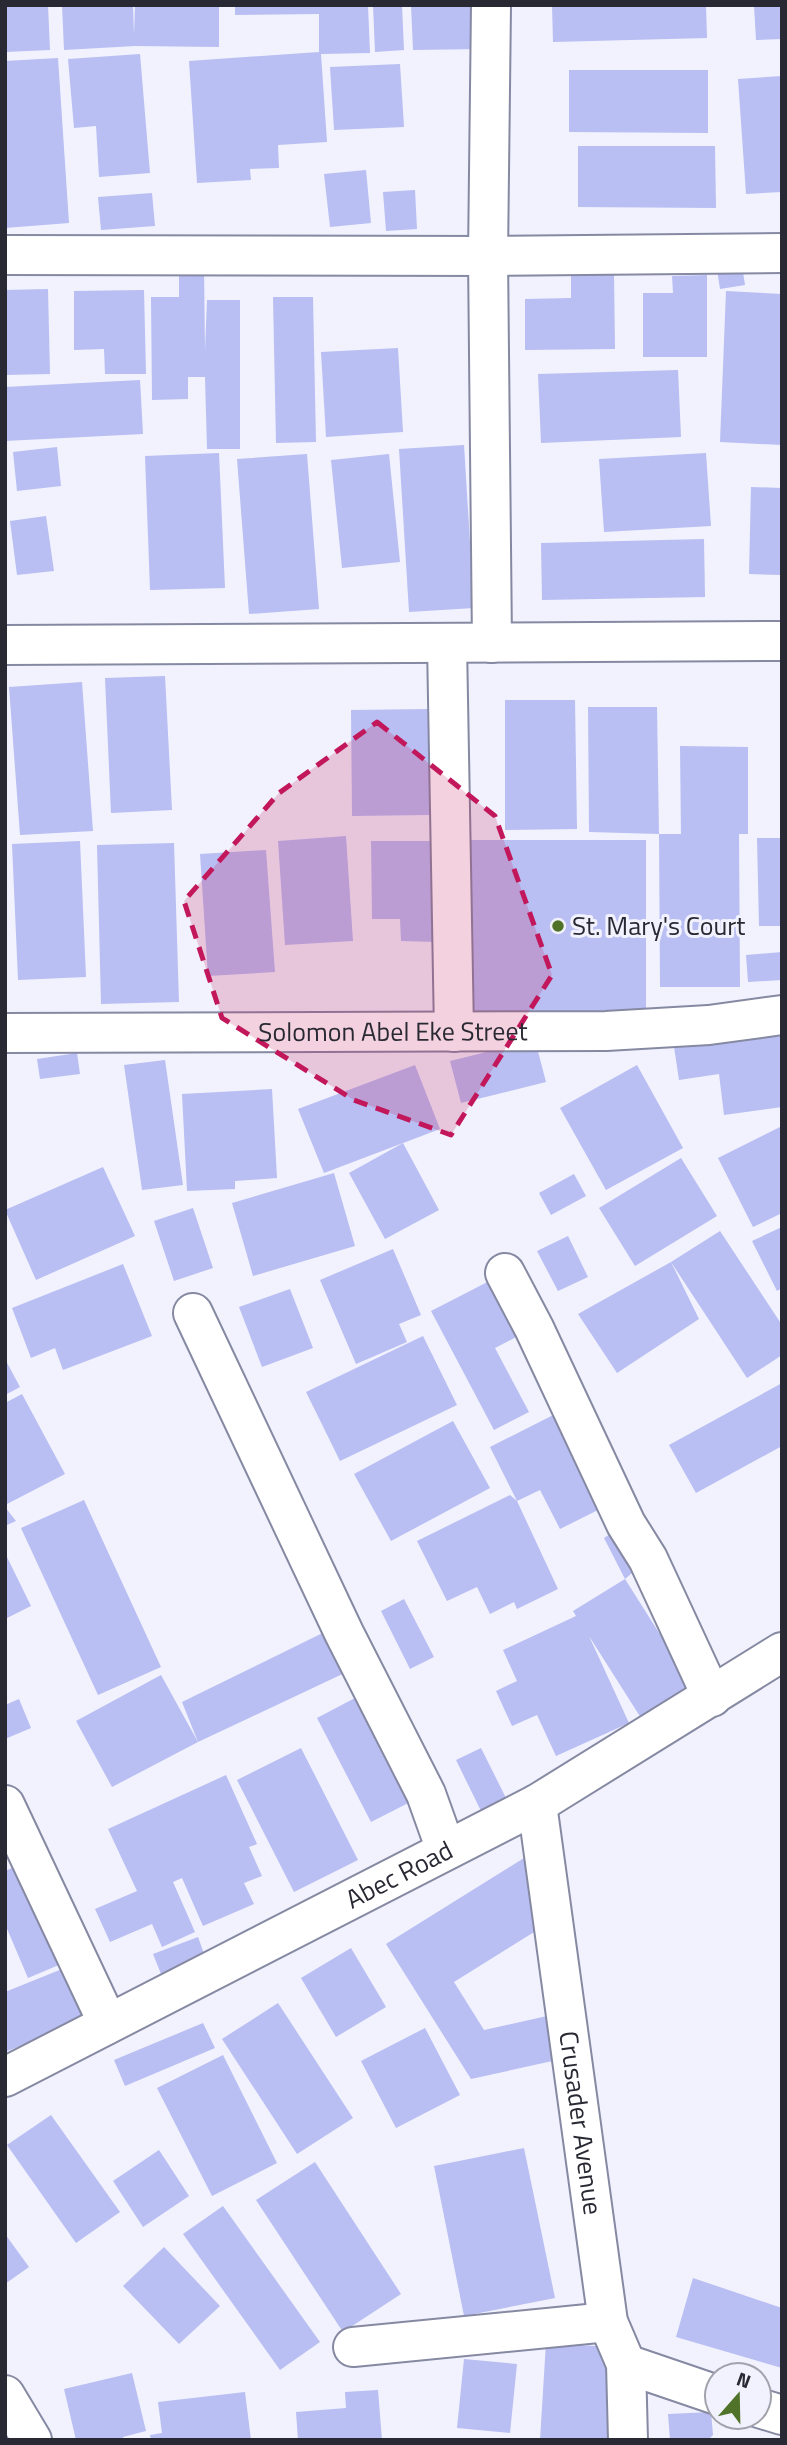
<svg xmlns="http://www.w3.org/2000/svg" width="787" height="2445" viewBox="0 0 787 2445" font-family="'Titillium Web',sans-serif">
<rect width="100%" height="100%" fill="#f1f2fd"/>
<!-- building -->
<g fill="#b9bef3">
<polygon points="5,5 48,5 50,50 5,52"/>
<polygon points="62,5 133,5 134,35 135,5 219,5 219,47 135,46 64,50"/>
<polygon points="235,5 368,5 370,53 321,54 327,142 278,145 279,168 250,169 251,180 197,183 189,61 319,52 319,14 235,15"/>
<polygon points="373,5 402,5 404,50 375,52"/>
<polygon points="411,5 480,5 482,49 413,50"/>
<polygon points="552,5 607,5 607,7 706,5 707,38 553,42"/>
<polygon points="754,5 782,5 782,39 756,40"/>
<polygon points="140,54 150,173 99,177 96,126 74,128 68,59"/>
<polygon points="58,58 69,223 5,228 5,61"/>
<polygon points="400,64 404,127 334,130 330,67"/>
<polygon points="569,70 708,70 708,133 569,132"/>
<polygon points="782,76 782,192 746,194 738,79"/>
<polygon points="578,146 715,146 716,208 578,207"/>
<polygon points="366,170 371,223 330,227 324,174"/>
<polygon points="415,190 417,229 386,231 383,192"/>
<polygon points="152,193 155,226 101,230 98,197"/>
<polygon points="741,259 745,285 720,289 716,263"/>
<polygon points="179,266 204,266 205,351 207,300 240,300 240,449 207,449 205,377 188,377 188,399 152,400 151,297 179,297"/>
<polygon points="614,274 615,349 525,350 525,299 571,298 571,275"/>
<polygon points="707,275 707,357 643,357 643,293 673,293 672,276"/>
<polygon points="48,289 50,374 5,375 5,290"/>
<polygon points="144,290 146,374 105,374 104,349 74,350 74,291"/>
<polygon points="726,291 782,294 782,445 720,442"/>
<polygon points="273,297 313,297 316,442 276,443"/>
<polygon points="398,348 403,432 326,437 321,352"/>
<polygon points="678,370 681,437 541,443 538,374"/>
<polygon points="140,380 143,434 5,441 5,387"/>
<polygon points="464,445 474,608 409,612 399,449"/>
<polygon points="57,447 61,486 17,491 13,452"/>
<polygon points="219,453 225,588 150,590 145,456"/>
<polygon points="706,453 711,526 604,532 599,459"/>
<polygon points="307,454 319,609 249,614 237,459"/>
<polygon points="389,454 400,562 342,568 331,460"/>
<polygon points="751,487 782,488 782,575 749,574"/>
<polygon points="46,516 54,571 17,575 10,521"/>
<polygon points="704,539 705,597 542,600 541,543"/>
<polygon points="165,676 172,810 111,813 105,678"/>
<polygon points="82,682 93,831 20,835 9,687"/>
<polygon points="505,700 575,700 577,829 505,830"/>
<polygon points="588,707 657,707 659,834 589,832"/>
<polygon points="429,709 430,815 352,816 351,710"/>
<polygon points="680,746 748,747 748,834 739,834 740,987 660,987 659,834 681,834"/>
<polygon points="346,836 353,941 285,945 278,841"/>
<polygon points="757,838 782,838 782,926 759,926"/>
<polygon points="469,840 646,840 646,1012 471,1012"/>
<polygon points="80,841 86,977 18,980 12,844"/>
<polygon points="371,841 435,841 436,942 401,941 400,919 372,919"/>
<polygon points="174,843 179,1002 101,1004 97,845"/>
<polygon points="266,850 275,972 208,976 200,854"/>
<polygon points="782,952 782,980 748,982 746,955"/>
<polygon points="782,1027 782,1107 724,1115 719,1074 679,1080 673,1040"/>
<polygon points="535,1040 546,1082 461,1103 450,1061"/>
<polygon points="77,1053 80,1074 40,1079 37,1059"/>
<polygon points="165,1060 183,1185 142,1190 124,1065"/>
<polygon points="415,1065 440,1129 324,1173 298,1109"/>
<polygon points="637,1065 683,1148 606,1190 560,1108"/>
<polygon points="272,1089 277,1178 235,1181 235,1189 187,1191 182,1094"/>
<polygon points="782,1126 782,1213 753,1227 718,1158"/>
<polygon points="403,1143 439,1210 385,1239 349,1173"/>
<polygon points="681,1158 717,1216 635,1266 599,1208"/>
<polygon points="103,1167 135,1236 36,1280 5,1210"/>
<polygon points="334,1173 355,1246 253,1276 232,1203"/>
<polygon points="574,1174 586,1196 551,1215 539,1193"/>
<polygon points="193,1208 213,1268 174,1281 154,1221"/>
<polygon points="782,1227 782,1288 777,1291 752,1241"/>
<polygon points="720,1231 782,1325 782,1355 747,1378 671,1262"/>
<polygon points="568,1236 588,1277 558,1291 537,1251"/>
<polygon points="393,1249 421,1315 399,1324 407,1342 356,1364 320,1280"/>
<polygon points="671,1262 699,1319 617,1373 578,1314"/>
<polygon points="123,1264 152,1336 63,1370 55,1348 31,1358 12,1308"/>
<polygon points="505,1273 534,1328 495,1348 529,1412 494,1430 431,1311"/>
<polygon points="290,1289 313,1348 262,1367 239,1307"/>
<polygon points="423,1336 457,1405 340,1461 306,1392"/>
<polygon points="5,1359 20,1387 5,1395"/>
<polygon points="782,1383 782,1446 696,1493 669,1445"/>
<polygon points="22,1394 65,1474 5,1505 5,1403"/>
<polygon points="569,1407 600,1509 560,1529 540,1490 517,1501 490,1447"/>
<polygon points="453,1421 490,1488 391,1541 354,1474"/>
<polygon points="510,1495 517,1501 558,1589 517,1609 514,1602 490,1614 477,1587 447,1601 417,1541"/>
<polygon points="84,1500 161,1667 98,1695 21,1528"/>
<polygon points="5,1507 16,1521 5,1526"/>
<polygon points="626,1524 648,1559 625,1579 604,1538"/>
<polygon points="5,1553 31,1606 5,1619"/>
<polygon points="625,1579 692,1685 641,1718 589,1636 629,1723 556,1756 537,1715 512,1726 496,1691 517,1681 503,1650 576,1616 573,1611"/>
<polygon points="404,1599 434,1657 410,1669 381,1611"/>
<polygon points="349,1620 370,1661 198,1742 182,1702"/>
<polygon points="161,1675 198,1742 112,1787 76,1721"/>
<polygon points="372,1689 426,1794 371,1822 317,1718"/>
<polygon points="19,1699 31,1728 5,1739 5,1705"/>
<polygon points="301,1748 358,1860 294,1892 237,1780"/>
<polygon points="481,1748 507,1800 482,1813 456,1760"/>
<polygon points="226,1775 257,1844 249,1847 262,1876 244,1883 254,1904 203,1926 182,1878 173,1882 195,1932 162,1947 152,1924 110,1942 95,1909 137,1891 108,1829"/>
<polygon points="49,1852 92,1951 28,1978 5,1924 5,1871"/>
<polygon points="532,1853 568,1911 454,1982 484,2030 547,2016 557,2060 471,2079 386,1944"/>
<polygon points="198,1937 207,1962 163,1979 153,1954"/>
<polygon points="351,1948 386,2007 336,2037 301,1978"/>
<polygon points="82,1961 103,2013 5,2052 5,1992"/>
<polygon points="278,2003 353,2118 297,2154 222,2039"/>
<polygon points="203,2023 215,2048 125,2086 114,2060"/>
<polygon points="425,2028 460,2095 396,2128 361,2061"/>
<polygon points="223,2055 277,2163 212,2196 157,2088"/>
<polygon points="51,2115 120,2212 76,2243 7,2145"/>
<polygon points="524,2148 555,2298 464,2316 434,2166"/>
<polygon points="159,2150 189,2196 143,2227 113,2181"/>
<polygon points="315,2162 401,2294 343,2332 256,2200"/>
<polygon points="223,2206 320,2342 280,2370 183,2234"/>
<polygon points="5,2234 29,2267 5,2284"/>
<polygon points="164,2247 220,2306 179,2344 123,2286"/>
<polygon points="693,2278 782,2308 782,2368 676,2337"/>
<polygon points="546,2343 612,2347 607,2440 540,2440"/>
<polygon points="464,2359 517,2364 510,2433 457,2428"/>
<polygon points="132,2373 146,2431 123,2437 123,2440 76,2440 64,2389"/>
<polygon points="378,2390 382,2440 298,2440 296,2412 346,2408 345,2392"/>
<polygon points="245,2392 251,2440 151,2440 150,2435 162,2433 158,2402"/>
<polygon points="711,2412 713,2435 708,2440 670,2440 668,2414"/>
</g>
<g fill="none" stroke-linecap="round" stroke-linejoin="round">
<!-- street casing -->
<g stroke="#8689a2" stroke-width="42">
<g id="street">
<polyline points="491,5 488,256 492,643"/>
<polyline points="5,255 488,256 782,253"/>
<polyline points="447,643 454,1032"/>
<polyline points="5,645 782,641"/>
<path id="s1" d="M5,1033L606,1031L709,1025L782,1015"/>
<polyline points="505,1273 534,1328 626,1524 648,1559 712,1697"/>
<polyline points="193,1313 344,1633 426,1794 446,1850"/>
<path id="s2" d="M537,1804L608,2322L626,2364L628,2440"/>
<polyline points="5,1805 103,2013 106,2025"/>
<path id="s3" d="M5,2077L537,1804L782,1652"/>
<polyline points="353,2347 608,2322"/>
<polyline points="626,2364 717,2395"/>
<polyline points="5,2395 32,2440"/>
<polyline points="759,2408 782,2415"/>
</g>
</g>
<!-- street -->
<use href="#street" stroke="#fff" stroke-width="38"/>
</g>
<!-- marked area -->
<path fill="#c2185b" fill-opacity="0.2" stroke="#c2185b" stroke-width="5" stroke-dasharray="14 9" stroke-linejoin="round" d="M377,722L495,816L552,975L451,1135L354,1100L222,1018L184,901L279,793Z"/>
<!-- markers -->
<circle fill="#517229" stroke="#f1f2fd" stroke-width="2.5" cx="558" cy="926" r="7"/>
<g text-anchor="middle" stroke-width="6" stroke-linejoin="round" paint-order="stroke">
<!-- poi labels -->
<g font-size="26" fill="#282933" stroke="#f1f2fd" text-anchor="start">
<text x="572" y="935">St. Mary's Court</text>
</g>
<!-- street labels -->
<g font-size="26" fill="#282933" stroke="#f1f2fd">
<text dy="9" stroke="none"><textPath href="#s1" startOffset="388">Solomon Abel Eke Street</textPath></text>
<text dy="9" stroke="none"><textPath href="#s3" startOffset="443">Abec Road</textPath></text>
<text dy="9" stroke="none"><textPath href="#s2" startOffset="322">Crusader Avenue</textPath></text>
</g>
</g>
<!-- border -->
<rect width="787" height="2445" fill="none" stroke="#282933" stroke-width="14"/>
<!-- north arrow -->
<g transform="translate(738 2396) rotate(20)"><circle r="33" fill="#f1f2fd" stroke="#a1a2ac" stroke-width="2"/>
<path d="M0-5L12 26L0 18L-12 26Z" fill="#517229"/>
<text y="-10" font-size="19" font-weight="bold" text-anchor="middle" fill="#282933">N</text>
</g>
</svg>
